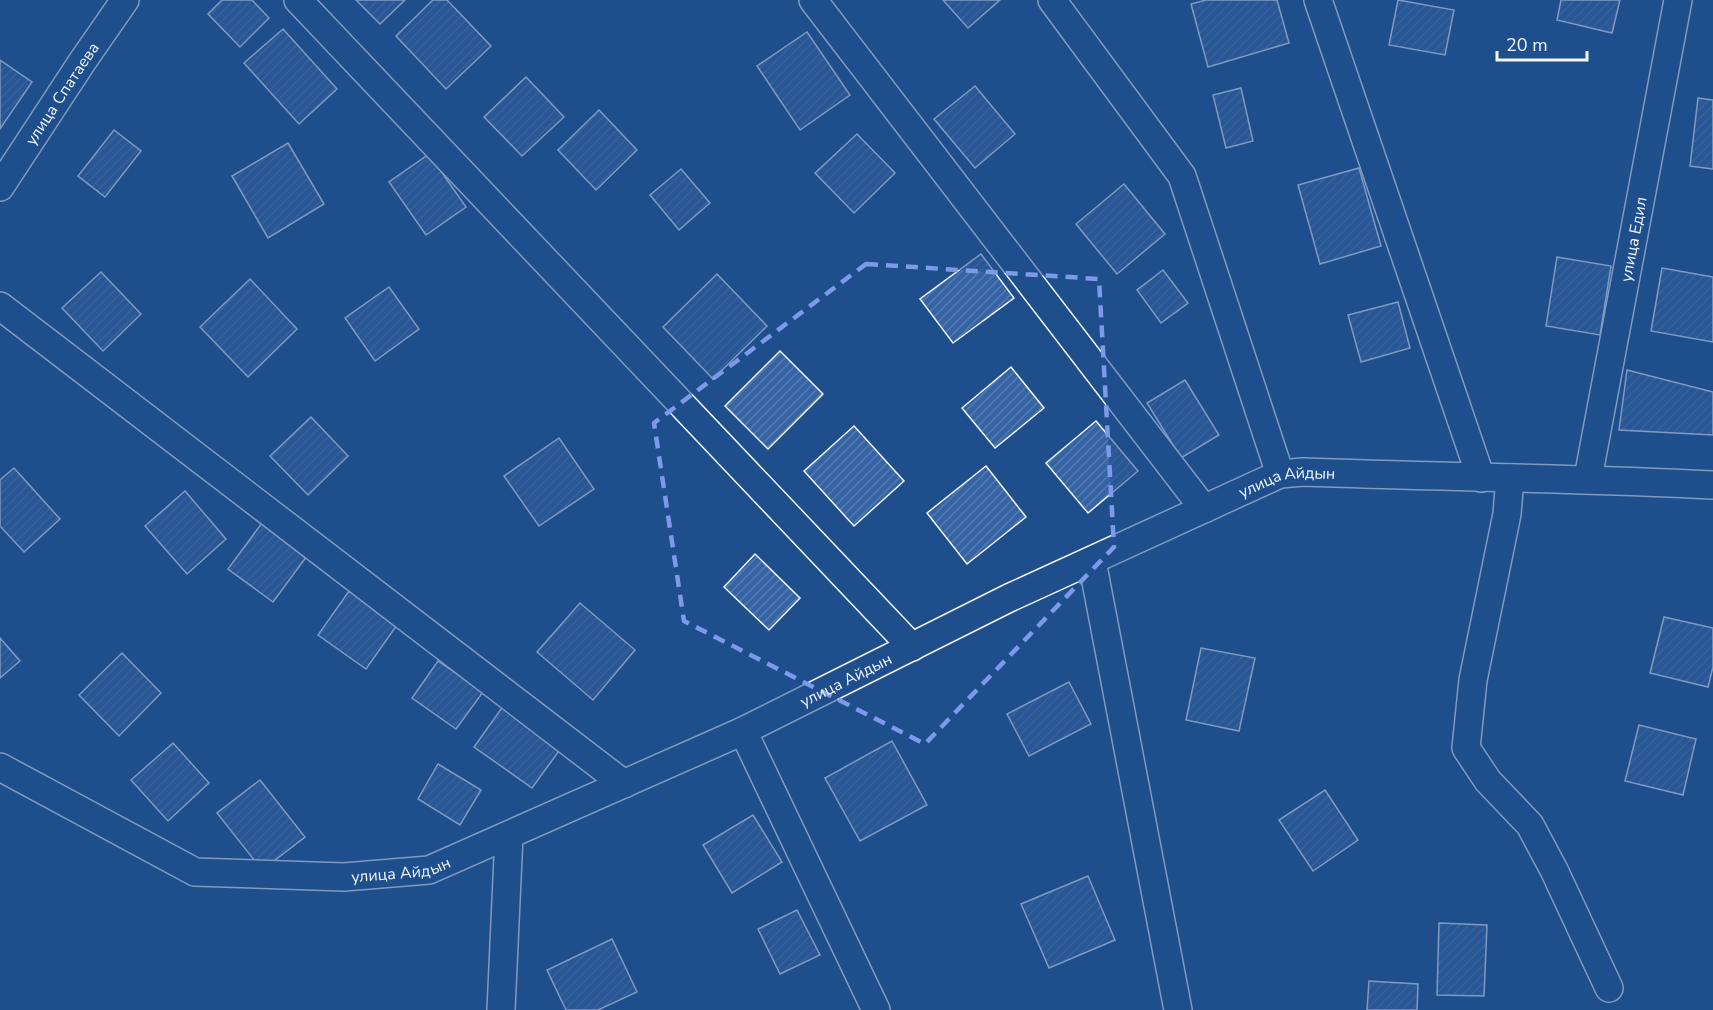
<svg xmlns="http://www.w3.org/2000/svg" width="1713" height="1010" viewBox="0 0 1713 1010" font-family="'Nunito Sans',sans-serif">
<defs>
<pattern id="building-hatch" width="6" height="6" patternUnits="userSpaceOnUse" patternTransform="scale(1.5)"><rect width="6" height="6" fill="#3563a3"/><path d="M-1 1l2-2M0 6l6-6M5 7l2-2" fill="none" stroke="#537ab1"/></pattern>
</defs>
<rect width="100%" height="100%" fill="#1f4e8c"/>
<!-- building -->
<g fill="url(#building-hatch)" stroke="#f2f6ff" stroke-width="1.5">
<polygon points="222,0 252,0 269,18 240,47 208,14"/>
<polygon points="356,0 405,0 380,24"/>
<polygon points="433,0 447,0 491,46 446,89 396,36"/>
<polygon points="943,0 1000,0 968,28"/>
<polygon points="1206,0 1277,0 1289,43 1208,67 1191,4"/>
<polygon points="1398,0 1454,10 1445,55 1389,45"/>
<polygon points="1561,0 1620,0 1612,33 1557,20"/>
<polygon points="283,29 337,89 299,124 244,63"/>
<polygon points="807,32 850,95 800,130 757,66"/>
<polygon points="0,60 32,82 0,129"/>
<polygon points="526,77 564,117 522,156 484,117"/>
<polygon points="975,86 1015,134 975,168 934,119"/>
<polygon points="1241,88 1253,141 1226,148 1213,95"/>
<polygon points="1698,98 1713,100 1713,169 1690,166"/>
<polygon points="599,110 637,150 596,190 558,150"/>
<polygon points="114,130 141,151 105,197 78,176"/>
<polygon points="857,134 895,173 854,213 815,173"/>
<polygon points="288,143 324,204 268,238 232,176"/>
<polygon points="429,154 466,207 426,235 389,182"/>
<polygon points="1359,168 1381,246 1320,264 1298,185"/>
<polygon points="681,169 710,203 679,230 650,195"/>
<polygon points="1124,184 1165,234 1117,274 1076,224"/>
<polygon points="981,254 1014,298 953,343 920,299"/>
<polygon points="1557,257 1611,266 1600,335 1546,326"/>
<polygon points="1662,268 1713,277 1713,342 1651,331"/>
<polygon points="1163,270 1188,303 1161,323 1137,290"/>
<polygon points="101,272 141,314 103,351 62,308"/>
<polygon points="717,274 767,326 713,379 663,327"/>
<polygon points="250,279 297,329 248,377 200,327"/>
<polygon points="389,287 419,329 375,361 345,318"/>
<polygon points="1398,302 1410,348 1361,362 1348,315"/>
<polygon points="780,351 823,394 768,449 725,406"/>
<polygon points="1011,367 1044,408 995,448 962,408"/>
<polygon points="1627,370 1713,392 1713,435 1619,430"/>
<polygon points="1185,380 1219,435 1181,458 1147,403"/>
<polygon points="311,417 348,456 308,495 270,456"/>
<polygon points="1096,421 1138,471 1088,513 1046,463"/>
<polygon points="854,426 904,481 854,526 804,471"/>
<polygon points="559,438 594,489 539,526 504,476"/>
<polygon points="986,466 1026,517 967,564 927,513"/>
<polygon points="14,468 60,519 24,552 0,526 0,480"/>
<polygon points="185,491 226,539 187,574 145,526"/>
<polygon points="262,523 307,556 273,602 228,569"/>
<polygon points="755,554 800,598 769,630 724,587"/>
<polygon points="349,591 397,625 366,669 318,635"/>
<polygon points="580,603 635,650 593,700 537,652"/>
<polygon points="1664,617 1713,628 1713,667 1708,687 1650,673"/>
<polygon points="0,638 20,661 0,678"/>
<polygon points="1201,648 1255,658 1239,731 1186,720"/>
<polygon points="122,653 161,693 119,736 79,695"/>
<polygon points="438,661 483,692 456,729 412,698"/>
<polygon points="1069,682 1091,724 1029,756 1007,714"/>
<polygon points="506,702 564,744 532,788 474,747"/>
<polygon points="1639,725 1696,739 1683,795 1625,781"/>
<polygon points="892,741 927,805 860,841 825,778"/>
<polygon points="173,743 209,783 168,821 131,780"/>
<polygon points="438,764 481,790 460,825 418,799"/>
<polygon points="260,780 305,837 262,870 217,813"/>
<polygon points="1325,790 1358,840 1313,871 1279,820"/>
<polygon points="753,815 782,862 732,893 703,845"/>
<polygon points="1088,876 1115,940 1049,968 1021,904"/>
<polygon points="797,910 820,955 780,974 758,929"/>
<polygon points="1439,923 1487,925 1484,996 1437,995"/>
<polygon points="612,939 637,992 598,1010 566,1010 547,970"/>
<polygon points="1369,981 1418,984 1417,1010 1367,1010"/>
</g>
<g fill="none" stroke-linecap="round" stroke-linejoin="round">
<!-- minor casing -->
<g stroke="#f2f6ff" stroke-width="30">
<g id="minor">
<polyline points="298,0 912,647"/>
<polyline points="813,0 1204,509"/>
<polyline points="1052,0 1182,176 1280,474"/>
<polyline points="1318,0 1481,478"/>
<path id="s1" d="M0,187L82,62L125,0"/>
<polyline points="0,306 624,784"/>
<polyline points="1510,478 1507,514 1473,680 1466,748 1488,781 1530,825 1554,870 1609,988"/>
<path id="s2" d="M1588,478L1678,0"/>
<polyline points="1092,561 1178,1010"/>
<polyline points="743,731 876,1010"/>
<path id="s3" d="M0,767L195,872L344,877L429,870L743,731L1009,598L1280,474L1303,472C1440,477 1577,478 1713,485"/>
<polyline points="501,1010 509,835"/>
</g>
</g>
<!-- minor -->
<use href="#minor" stroke="#1f4e8c" stroke-width="27"/>
</g>
<!-- marked area -->
<path d="M0 0H1713V1010H0ZM866,264L1099,279L1114,547L925,744L684,621L654,423Z" fill="#1f4e8c" fill-opacity=".55" fill-rule="evenodd"/>
<path fill="none" stroke="#7d9aea" stroke-width="4.5" stroke-dasharray="12 8" stroke-linejoin="round" d="M866,264L1099,279L1114,547L925,744L684,621L654,423Z"/>
<g text-anchor="middle" stroke-width="4.5" stroke-linejoin="round" paint-order="stroke">
<!-- street labels -->
<g font-size="16" fill="#f2f6ff" stroke="#1f4e8c">
<text dy="6" stroke="none"><textPath href="#s1" startOffset="112">улица Спатаева</textPath></text>
<text dy="6" stroke="none"><textPath href="#s2" startOffset="243">улица Едил</textPath></text>
<text dy="6" stroke="none"><textPath href="#s3" startOffset="1400">улица Айдын</textPath></text>
<text dy="6" stroke="none"><textPath href="#s3" startOffset="914">улица Айдын</textPath></text>
<text dy="6" stroke="none"><textPath href="#s3" startOffset="428">улица Айдын</textPath></text>
</g>
</g>
<!-- scale -->
<path d="M1497 51v9h90v-9" fill="none" stroke="#f2f6ff" stroke-width="3"/>
<text x="1506" y="51" font-size="18" fill="#f2f6ff" stroke="#1f4e8c" stroke-width="4.5" paint-order="stroke">20 m</text>
</svg>
